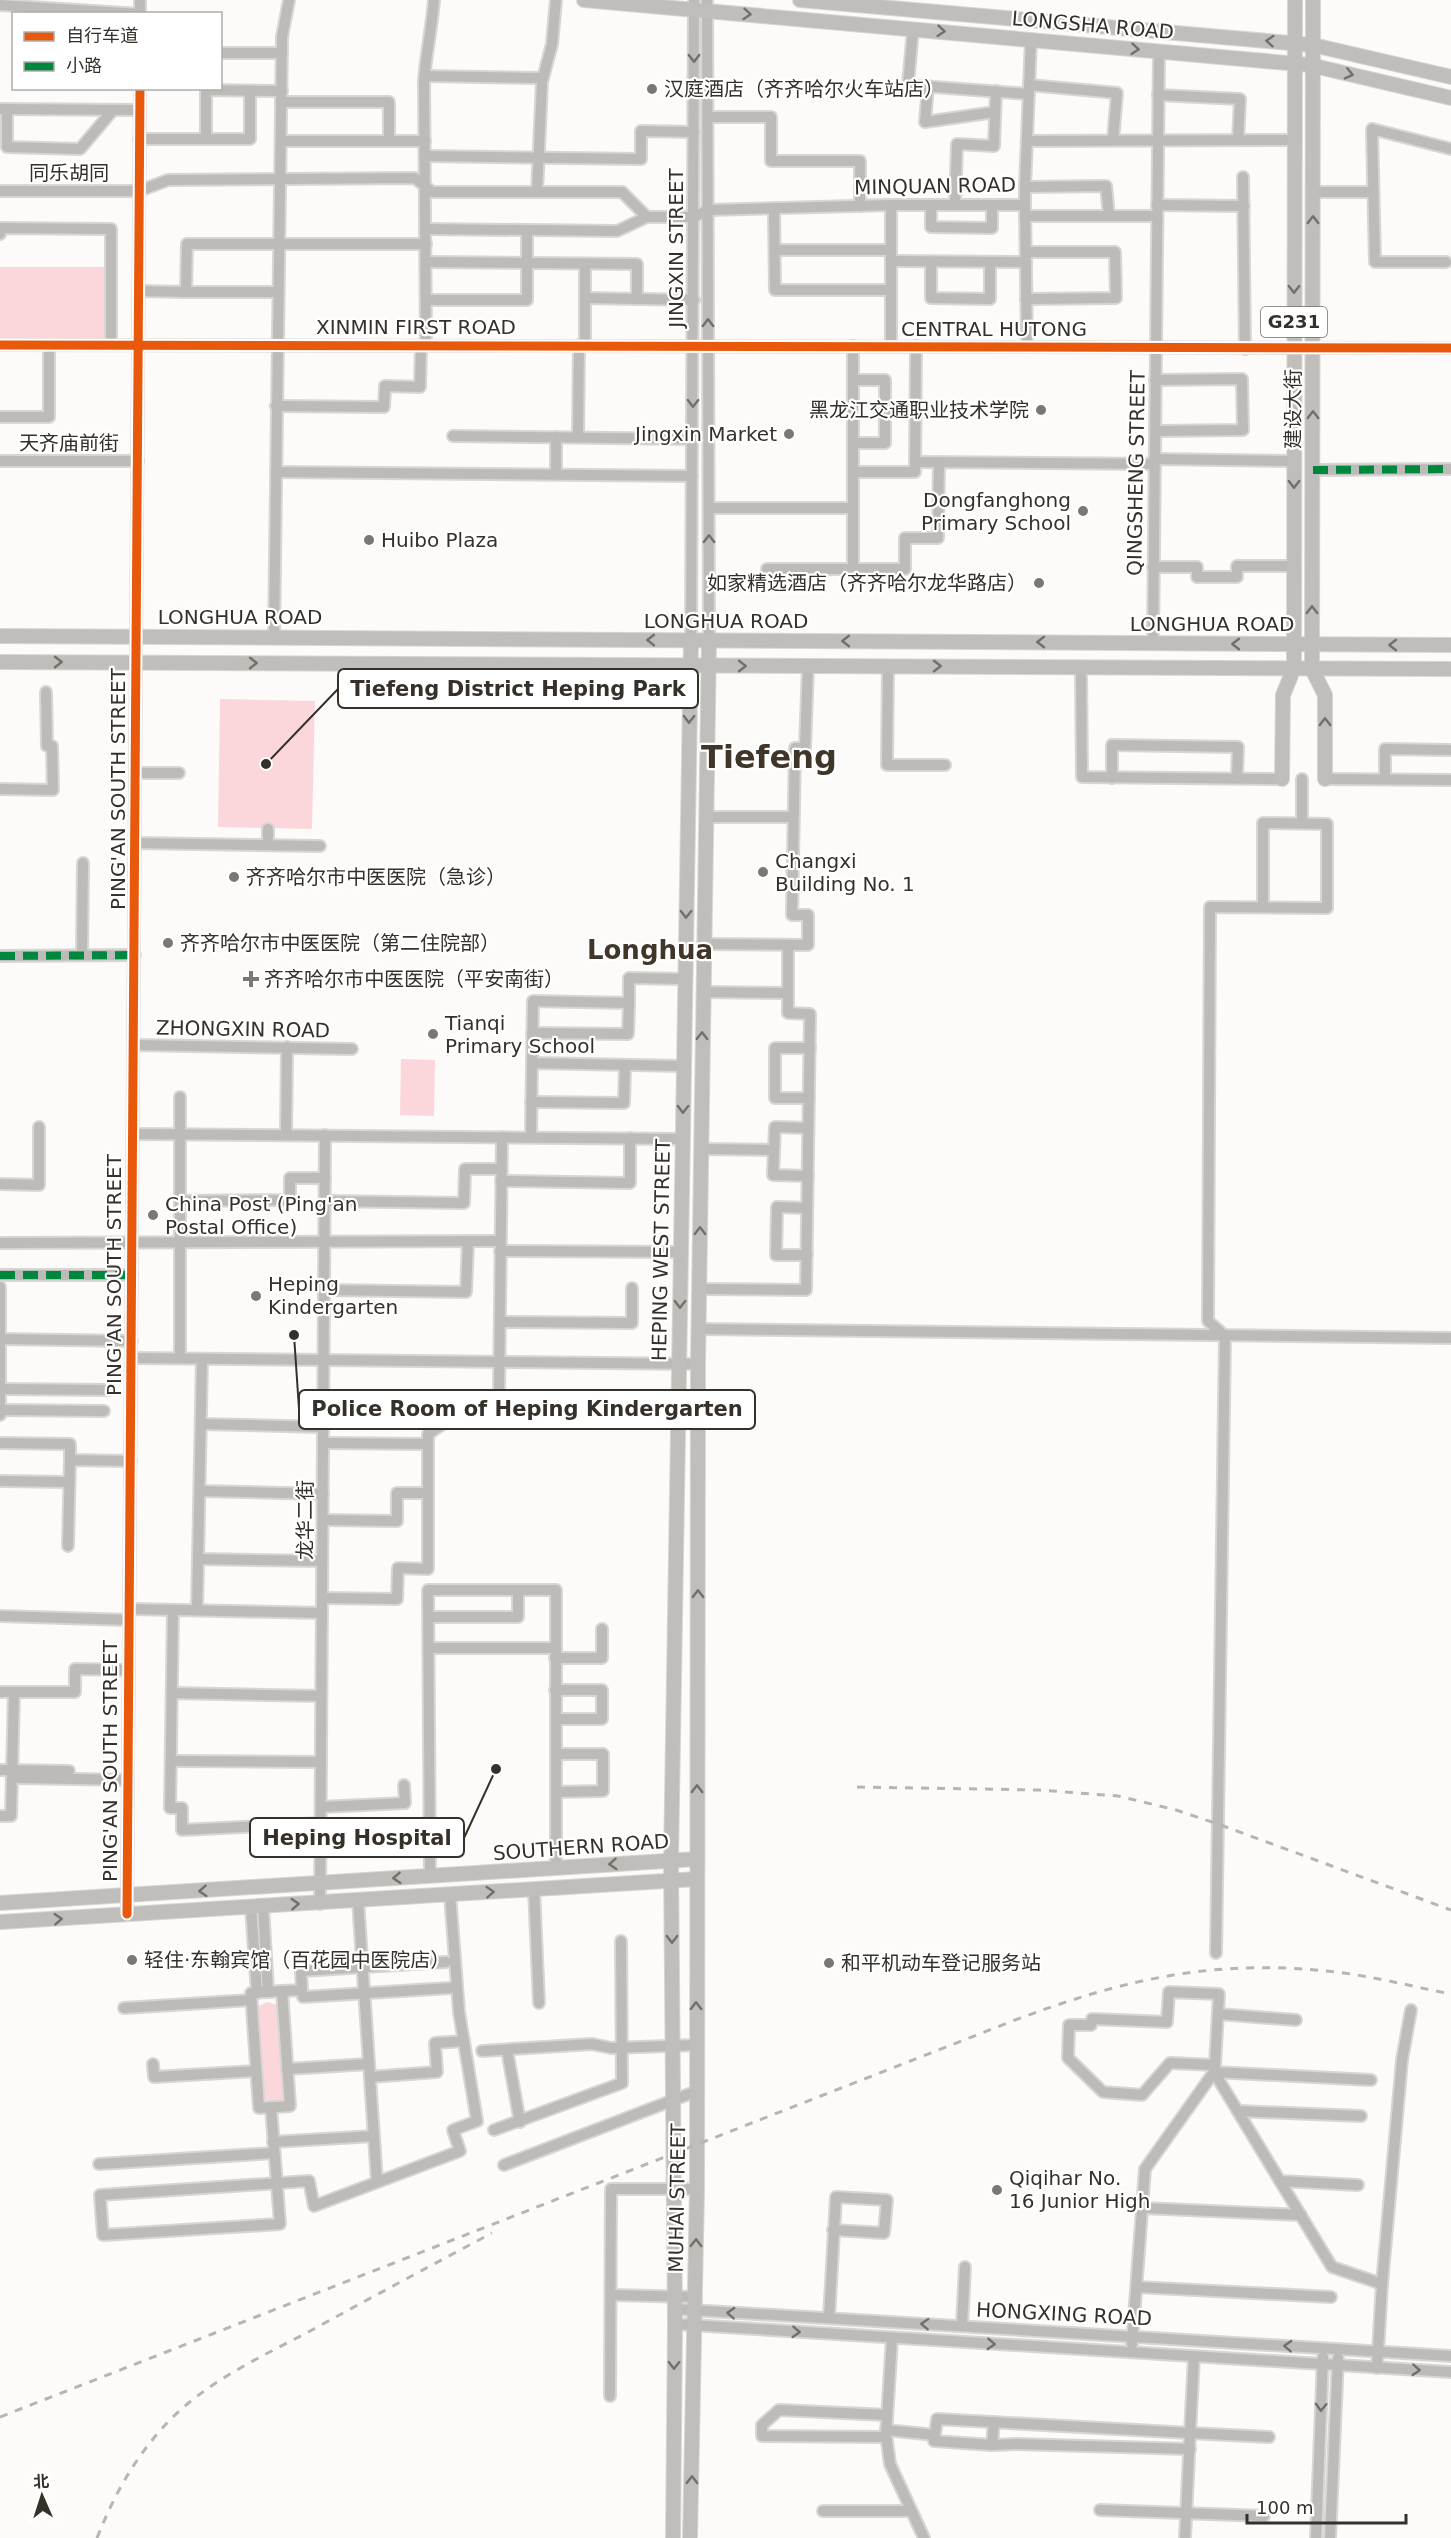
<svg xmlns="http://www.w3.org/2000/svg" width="1451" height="2538" viewBox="0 0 1451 2538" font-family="'DejaVu Sans','Noto Sans SC',sans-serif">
<rect width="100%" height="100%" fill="#fdfbf9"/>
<!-- green -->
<g fill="#fbd7db">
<rect x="0" y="267" width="107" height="75"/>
<polygon points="220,699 315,701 312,829 218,827"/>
<polygon points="401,1059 435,1060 434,1116 400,1115"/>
<polygon points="267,2002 278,2005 285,2098 274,2104 263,2099 256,2007"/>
</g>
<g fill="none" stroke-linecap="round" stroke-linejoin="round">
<!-- minor casing -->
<g stroke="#d8d6d5" stroke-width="14">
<g id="minor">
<polyline points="707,0 709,640"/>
<polyline points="0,5 93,11"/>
<polyline points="93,14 93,11 140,14 140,0"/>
<polyline points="913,29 908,85 1029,94"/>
<polyline points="220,53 282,53"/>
<polyline points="425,76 543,78"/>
<polyline points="1029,85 1117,93 1113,140"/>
<polyline points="928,86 925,122 995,112"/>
<polyline points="1158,95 1240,99 1238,140"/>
<polyline points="281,102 389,102 389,141"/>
<polyline points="0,109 140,110"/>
<polyline points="7,109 7,147 80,149 113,110"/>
<polyline points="708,117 771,117 771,161 860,161 860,206"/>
<polyline points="139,139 206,139 206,90 282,91"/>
<polyline points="206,139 250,139 250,91"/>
<polyline points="281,141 425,141"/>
<polyline points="1027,141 1295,140"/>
<polyline points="425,156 641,159 641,131 694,132"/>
<polyline points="1243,177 1245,349"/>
<polyline points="1025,187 1031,39"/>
<polyline points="0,191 139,191 168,180 415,178 432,192 622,192 647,217 694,217 708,210 891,205 1025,205 1025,187 1106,186 1109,216 1157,216"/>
<polyline points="537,192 542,82 552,44 556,0"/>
<polyline points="1313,192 1373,192"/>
<polyline points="931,205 931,227 992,228 992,205"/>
<polyline points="955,205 957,144 994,146 996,91"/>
<polyline points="1025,205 1027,347"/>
<polyline points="1157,205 1244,206"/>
<polyline points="774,208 775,290 891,290"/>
<polyline points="1025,216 1109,216"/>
<polyline points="426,229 617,231 647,217"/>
<polyline points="0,234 1,228 111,229 111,345"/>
<polyline points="775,250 891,250"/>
<polyline points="1026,252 1115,252 1116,298 1026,299"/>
<polyline points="891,261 1026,262"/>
<polyline points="426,262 637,264 637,299"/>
<polyline points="931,262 931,298 990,299 990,262"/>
<polyline points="1446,262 1375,262 1372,129 1451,149"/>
<polyline points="585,264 585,345"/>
<polyline points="139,291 186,292"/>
<polyline points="278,292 186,292 187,244 426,244"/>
<polyline points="585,298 694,300"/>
<polyline points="426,300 527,300 527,230"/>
<polyline points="0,345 1451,348"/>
<path d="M426,345L424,81C426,53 432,27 434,0"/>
<polyline points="853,346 853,472 915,472 916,346"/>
<polyline points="891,346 891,205"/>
<polyline points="276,406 384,407 385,386 420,387 421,345"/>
<polyline points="0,417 49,417 49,345"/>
<polyline points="1155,431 1243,430 1242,379 1155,380"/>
<polyline points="453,436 693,439"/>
<polyline points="578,437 579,345"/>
<polyline points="853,443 885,443 885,380 853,380"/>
<polyline points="1154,459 1294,461"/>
<polyline points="0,461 138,461"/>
<polyline points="915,462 1154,464"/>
<polyline points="1313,470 1451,469"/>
<polyline points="276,472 692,476"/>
<polyline points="556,474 556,437"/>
<polyline points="709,508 853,508"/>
<polyline points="1153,567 1197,567 1197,577 1237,577 1237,566 1294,566"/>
<polyline points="767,569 905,569 905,538 938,538 939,462"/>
<polyline points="853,569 853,472"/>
<polyline points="274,637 282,37 289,0"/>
<polyline points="691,640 694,0"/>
<polyline points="1153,643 1159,51"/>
<polyline points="888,666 887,765 945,765"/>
<polyline points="1081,667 1082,777 1282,779"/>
<polyline points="136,773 179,773"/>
<polyline points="1112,778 1112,745 1238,747 1237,778"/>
<polyline points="1325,779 1451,780"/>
<polyline points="1385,779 1385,749 1451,750"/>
<polyline points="0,789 53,790 52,746 47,746 46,692"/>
<polyline points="706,817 793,817"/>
<polyline points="1302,823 1302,779"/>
<polyline points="136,843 320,846"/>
<polyline points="268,845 268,829"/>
<polyline points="703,944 808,945 808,915 792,915 795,748 805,748 808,666"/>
<polyline points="82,955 83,863"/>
<polyline points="0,956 135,955"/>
<polyline points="788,993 788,945"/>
<polyline points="532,1033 628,1034 629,1003"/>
<polyline points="134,1045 352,1049"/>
<polyline points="532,1063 533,1001 629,1003 629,978 685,979"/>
<polyline points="809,1098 775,1098 775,1048 810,1048"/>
<polyline points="531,1102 624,1103 625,1065"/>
<polyline points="133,1134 683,1139"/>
<polyline points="286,1135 287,1047"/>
<polyline points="531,1137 532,1063 684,1066"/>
<polyline points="701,1149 774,1150"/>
<polyline points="808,1176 773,1175 775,1127 808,1128"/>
<polyline points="501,1181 630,1183 630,1138"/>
<polyline points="0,1184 39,1185 39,1127"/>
<polyline points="180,1201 290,1200 290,1178 325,1178"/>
<polyline points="325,1201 464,1203 465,1169 501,1169"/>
<polyline points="0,1243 500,1241"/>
<polyline points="500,1251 681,1252"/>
<polyline points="807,1255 776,1255 777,1207 807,1208"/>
<polyline points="0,1275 132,1275"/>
<polyline points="0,1287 0,1415"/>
<polyline points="699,1289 806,1290 810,1014 788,1013 788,993 703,992"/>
<polyline points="324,1290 466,1292 468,1241"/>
<polyline points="500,1322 632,1323 632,1288"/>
<polyline points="698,1329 1451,1338"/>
<polyline points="0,1339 132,1341"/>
<polyline points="132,1358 698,1364"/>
<polyline points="180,1358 180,1097"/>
<polyline points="0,1389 110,1390"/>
<polyline points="0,1410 104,1411"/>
<polyline points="201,1424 323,1427"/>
<polyline points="0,1443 70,1444 70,1460"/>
<polyline points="323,1443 428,1444"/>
<polyline points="0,1481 69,1482"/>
<polyline points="200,1491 323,1494"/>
<polyline points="323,1520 397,1521 397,1493 428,1493"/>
<polyline points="68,1546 70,1460 131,1461"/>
<polyline points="198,1559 322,1561"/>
<polyline points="322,1598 397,1599 398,1568 428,1569 428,1434 478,1400 499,1394 502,1137"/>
<polyline points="130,1609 322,1613"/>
<polyline points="173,1610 170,1808 182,1808 182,1830 321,1823"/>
<polyline points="197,1610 202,1359"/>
<polyline points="0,1616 129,1620"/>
<polyline points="429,1617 518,1617 518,1590"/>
<polyline points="435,1648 555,1648"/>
<polyline points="555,1658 602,1658 602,1629"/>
<polyline points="555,1690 602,1690 602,1719 556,1719"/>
<polyline points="0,1692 14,1692 11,1816 0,1816"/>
<polyline points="14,1692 75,1692 75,1669 129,1670"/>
<polyline points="172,1693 321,1696"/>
<polyline points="556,1754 603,1754 603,1791 556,1792"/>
<polyline points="171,1761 321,1762"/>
<polyline points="0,1770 69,1771"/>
<polyline points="20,1778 128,1780"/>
<polyline points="321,1807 405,1803 404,1785"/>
<polyline points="430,1876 428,1590 556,1590 556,1868"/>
<polyline points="534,1889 539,2003"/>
<polyline points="358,1900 377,2182"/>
<polyline points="320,1904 325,1135"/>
<polyline points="263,1906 268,1992"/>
<polyline points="251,1907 257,1993"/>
<polyline points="127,1914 140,88"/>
<polyline points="1216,1953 1225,1336 1208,1321 1210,907 1327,908 1327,824 1263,823 1263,907"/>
<polygon points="282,1991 290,2106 259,2108 251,1993"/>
<polyline points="282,1991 302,1990 301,1971 446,1962"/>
<polyline points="303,1997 450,1988"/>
<polyline points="124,2008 251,2000"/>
<polyline points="1218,2014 1296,2020"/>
<polyline points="507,2050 520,2122"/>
<polyline points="482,2051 592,2044 611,2048 696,2045"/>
<polyline points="153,2064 154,2077 256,2071"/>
<polyline points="1215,2065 1170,2063 1142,2095 1103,2092 1068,2058 1069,2025 1091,2025 1092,2019 1167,2022 1169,1992 1219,1994 1215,2065 1214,2072 1371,2080"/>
<polyline points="287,2069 369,2064"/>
<polyline points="370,2077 437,2072 435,2043 464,2041"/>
<path d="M271,2107C274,2146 277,2185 280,2224L103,2235L100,2195L309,2181L314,2206L460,2151L453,2130L477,2121L459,2012L450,1894"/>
<polyline points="1238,2111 1361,2116"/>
<polyline points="494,2130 622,2083 621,1941"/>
<polyline points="273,2142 374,2136"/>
<polyline points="99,2164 274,2153"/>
<polyline points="504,2165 697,2091"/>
<polyline points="1280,2181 1358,2185"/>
<polyline points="1143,2208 1301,2215"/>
<polyline points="1382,2284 1402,2060 1411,2010"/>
<polyline points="1137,2287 1331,2297"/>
<polyline points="611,2295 695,2297"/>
<polyline points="675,2309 1451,2356"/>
<polyline points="829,2318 836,2197 887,2200 884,2233 833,2230"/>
<polyline points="675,2324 1451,2372"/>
<polyline points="962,2326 965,2267"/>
<polyline points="892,2338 886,2434 890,2464 924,2538"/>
<polyline points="1132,2344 1145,2169 1214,2072 1332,2267 1382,2284 1377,2368"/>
<polyline points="1194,2357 1190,2433 1269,2437"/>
<polyline points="610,2396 611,2189 697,2189"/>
<polyline points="886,2430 935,2435 937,2419 1190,2433 1185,2538"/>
<polyline points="935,2435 934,2441 992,2445 1016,2444 1190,2449"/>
<polyline points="886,2437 762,2436 762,2425 779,2410 887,2415"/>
<polyline points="992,2445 994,2422"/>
<polyline points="1100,2510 1264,2516"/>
<polyline points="823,2511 910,2511"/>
<polyline points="1316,2538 1323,2357"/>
<polyline points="1330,2538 1338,2358"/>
</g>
</g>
<!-- major casing -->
<g stroke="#d8d6d5" stroke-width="16">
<g id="major">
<polyline points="584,0 1310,65 1451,98"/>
<polyline points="800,0 1313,45 1451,77"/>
<polyline points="1313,0 1312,669 1325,695 1325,779"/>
<polyline points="0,636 1451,645"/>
<polyline points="0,662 1451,669"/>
<polyline points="1282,779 1283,695 1294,668 1295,0"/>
<polyline points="0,1903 697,1859"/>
<polyline points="0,1922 697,1879"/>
<polyline points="673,2538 675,2324 671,1861 691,640"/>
<polyline points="690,2538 697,2189 698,1364 709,640"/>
</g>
</g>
<!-- minor -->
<use href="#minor" stroke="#bcbbb8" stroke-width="10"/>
<!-- major -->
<use href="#major" stroke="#bfbeba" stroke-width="14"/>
<!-- rail -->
<g stroke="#b6b5b3" stroke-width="3" stroke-dasharray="8 8" stroke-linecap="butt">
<polyline points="857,1787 1039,1790 1118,1796 1176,1810 1218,1824 1451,1910"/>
<path d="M0,2417L1010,2022C1125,1978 1220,1957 1344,1973C1380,1978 1415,1987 1451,1994"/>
<path d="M97,2538C114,2495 135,2457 167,2423C207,2381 261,2357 312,2330C372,2297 432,2265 492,2233"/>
</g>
<!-- quiet -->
<g stroke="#00873e" stroke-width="8" stroke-dasharray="15 8" stroke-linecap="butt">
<polyline points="1313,470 1451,469"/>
<polyline points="0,956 135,955"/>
<polyline points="0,1275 132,1275"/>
</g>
<!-- cycleway casing -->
<g stroke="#fff" stroke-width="13">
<g id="cycleway">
<polyline points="0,345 1451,348"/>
<polyline points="127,1914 140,88"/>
</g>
</g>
<!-- cycleway -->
<use href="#cycleway" stroke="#e8590c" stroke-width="9"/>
</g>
<!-- one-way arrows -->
<defs><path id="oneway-chevron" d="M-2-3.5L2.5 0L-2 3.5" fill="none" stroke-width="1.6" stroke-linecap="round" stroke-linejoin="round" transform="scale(1.5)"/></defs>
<g stroke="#73706b">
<use href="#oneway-chevron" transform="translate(747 14) rotate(5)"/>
<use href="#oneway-chevron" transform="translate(941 31) rotate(5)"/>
<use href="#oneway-chevron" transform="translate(1270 41) rotate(-175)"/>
<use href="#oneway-chevron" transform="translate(1135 49) rotate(5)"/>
<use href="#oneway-chevron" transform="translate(1349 74) rotate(13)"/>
<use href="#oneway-chevron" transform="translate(1313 220) rotate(-90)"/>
<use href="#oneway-chevron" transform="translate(1294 289) rotate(90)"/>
<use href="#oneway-chevron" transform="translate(1313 415) rotate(-90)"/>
<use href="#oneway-chevron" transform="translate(1294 484) rotate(90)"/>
<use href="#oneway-chevron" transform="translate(1312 610) rotate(-90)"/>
<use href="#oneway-chevron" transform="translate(651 640) rotate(-180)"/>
<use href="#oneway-chevron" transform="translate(846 641) rotate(-180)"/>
<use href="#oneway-chevron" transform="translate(1041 642) rotate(-180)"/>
<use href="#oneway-chevron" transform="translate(1236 644) rotate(-180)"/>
<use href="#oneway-chevron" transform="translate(1393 645) rotate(-180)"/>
<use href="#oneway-chevron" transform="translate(58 662)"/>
<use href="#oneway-chevron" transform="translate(253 663)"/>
<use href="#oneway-chevron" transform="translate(742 666)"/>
<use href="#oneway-chevron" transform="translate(937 666)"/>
<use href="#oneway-chevron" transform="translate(689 719) rotate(91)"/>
<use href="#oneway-chevron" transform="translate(1325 722) rotate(-90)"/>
<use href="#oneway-chevron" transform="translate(686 914) rotate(91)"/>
<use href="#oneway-chevron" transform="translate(702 1036) rotate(-89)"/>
<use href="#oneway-chevron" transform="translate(683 1109) rotate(91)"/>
<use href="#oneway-chevron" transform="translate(700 1231) rotate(-89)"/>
<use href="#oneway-chevron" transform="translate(680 1304) rotate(91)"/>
<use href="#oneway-chevron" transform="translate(698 1594) rotate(-90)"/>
<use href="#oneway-chevron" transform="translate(697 1789) rotate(-90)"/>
<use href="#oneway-chevron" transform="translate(613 1864) rotate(176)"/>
<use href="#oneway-chevron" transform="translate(397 1878) rotate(176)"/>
<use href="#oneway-chevron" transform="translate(203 1891) rotate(176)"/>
<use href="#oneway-chevron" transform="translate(490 1892) rotate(-4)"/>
<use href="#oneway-chevron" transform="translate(295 1904) rotate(-4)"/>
<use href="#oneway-chevron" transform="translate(58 1919) rotate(-4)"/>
<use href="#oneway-chevron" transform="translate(672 1939) rotate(90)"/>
<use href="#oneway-chevron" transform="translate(696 2006) rotate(-90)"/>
<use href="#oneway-chevron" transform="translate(696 2243) rotate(-89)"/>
<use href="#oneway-chevron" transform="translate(674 2365) rotate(91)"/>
<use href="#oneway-chevron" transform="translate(692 2480) rotate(-89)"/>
</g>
<g stroke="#726f6a">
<use href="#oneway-chevron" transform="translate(694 58) rotate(90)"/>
<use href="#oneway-chevron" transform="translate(708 323) rotate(-90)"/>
<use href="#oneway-chevron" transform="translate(693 403) rotate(91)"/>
<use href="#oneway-chevron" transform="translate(709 539) rotate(-90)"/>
<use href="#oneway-chevron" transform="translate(731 2313) rotate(-177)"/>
<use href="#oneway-chevron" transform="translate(925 2324) rotate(-177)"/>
<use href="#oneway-chevron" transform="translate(796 2332) rotate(4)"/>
<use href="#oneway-chevron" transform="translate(991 2344) rotate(3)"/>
<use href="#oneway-chevron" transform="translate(1288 2346) rotate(-177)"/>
<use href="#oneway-chevron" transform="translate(1416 2370) rotate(4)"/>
<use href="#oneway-chevron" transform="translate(1321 2407) rotate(92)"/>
</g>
<!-- markers -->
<g fill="#7b7772" stroke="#fff" stroke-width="2">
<circle cx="652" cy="89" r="6"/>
<circle cx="1041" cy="410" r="6"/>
<circle cx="789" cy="434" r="6"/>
<circle cx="1083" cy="511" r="6"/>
<circle cx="369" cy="540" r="6"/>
<circle cx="1039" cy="583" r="6"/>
<circle cx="763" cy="872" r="6"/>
<circle cx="234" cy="877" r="6"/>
<circle cx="168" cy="943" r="6"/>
<path d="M248 970h6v6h6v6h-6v6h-6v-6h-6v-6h6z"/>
<circle cx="433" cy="1034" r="6"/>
<circle cx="153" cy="1215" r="6"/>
<circle cx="256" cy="1296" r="6"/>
<circle cx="132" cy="1960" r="6"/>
<circle cx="829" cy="1963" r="6"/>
<circle cx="997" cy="2190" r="6"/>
</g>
<g text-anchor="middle" stroke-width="4.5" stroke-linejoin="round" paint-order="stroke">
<!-- shield labels -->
<rect fill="#fff" stroke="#726e6a" stroke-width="1.5" x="1261" y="307" width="66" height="30" rx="4.5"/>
<g font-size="18" font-weight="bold" fill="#35302a">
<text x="1294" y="328">G231</text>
</g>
<!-- street labels -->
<g font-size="20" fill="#35302a" stroke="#fff">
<text transform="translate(1093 25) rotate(5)" y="7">LONGSHA ROAD</text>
<text x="69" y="180">同乐胡同</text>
<text transform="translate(935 186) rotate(-1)" y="7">MINQUAN ROAD</text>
<text transform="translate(676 248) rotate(-90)" y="7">JINGXIN STREET</text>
<text x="416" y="334">XINMIN FIRST ROAD</text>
<text x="994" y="336">CENTRAL HUTONG</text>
<text transform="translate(1293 409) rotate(-90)" y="7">建设大街</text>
<text x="69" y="450">天齐庙前街</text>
<text transform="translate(1136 473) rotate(-89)" y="7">QINGSHENG STREET</text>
<text x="240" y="624">LONGHUA ROAD</text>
<text x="726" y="628">LONGHUA ROAD</text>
<text x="1212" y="631">LONGHUA ROAD</text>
<text transform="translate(118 789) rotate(-90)" y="7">PING'AN SOUTH STREET</text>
<text transform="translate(243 1029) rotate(1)" y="7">ZHONGXIN ROAD</text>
<text transform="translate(661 1250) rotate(-89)" y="7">HEPING WEST STREET</text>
<text transform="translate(114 1275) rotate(-90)" y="7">PING'AN SOUTH STREET</text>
<text transform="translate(305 1520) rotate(-90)" y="7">龙华二街</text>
<text transform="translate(110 1761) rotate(-90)" y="7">PING'AN SOUTH STREET</text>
<text transform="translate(581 1847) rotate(-4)" y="7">SOUTHERN ROAD</text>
<text transform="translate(677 2198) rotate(-89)" y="7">MUHAI STREET</text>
<text transform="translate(1064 2314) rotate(3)" y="7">HONGXING ROAD</text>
</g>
<!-- poi labels -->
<g font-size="20" fill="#35302a" stroke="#fff" text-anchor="start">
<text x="664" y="96">汉庭酒店（齐齐哈尔火车站店）</text>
<text x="1029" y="417" text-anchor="end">黑龙江交通职业技术学院</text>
<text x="777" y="441" text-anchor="end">Jingxin Market</text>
<text x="1071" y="507" text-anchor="end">Dongfanghong<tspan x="1071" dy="23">Primary School</tspan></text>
<text x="381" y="547">Huibo Plaza</text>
<text x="1027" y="590" text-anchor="end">如家精选酒店（齐齐哈尔龙华路店）</text>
<text x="775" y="868">Changxi<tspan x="775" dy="23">Building No. 1</tspan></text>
<text x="246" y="884">齐齐哈尔市中医医院（急诊）</text>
<text x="180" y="950">齐齐哈尔市中医医院（第二住院部）</text>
<text x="264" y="986">齐齐哈尔市中医医院（平安南街）</text>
<text x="445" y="1030">Tianqi<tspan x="445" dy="23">Primary School</tspan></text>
<text x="165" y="1211">China Post (Ping'an<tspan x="165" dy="23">Postal Office)</tspan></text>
<text x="268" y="1291">Heping<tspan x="268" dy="23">Kindergarten</tspan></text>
<text x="144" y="1967">轻住·东翰宾馆（百花园中医院店）</text>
<text x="841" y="1970">和平机动车登记服务站</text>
<text x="1009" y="2185">Qiqihar No.<tspan x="1009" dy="23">16 Junior High</tspan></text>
</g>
<!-- district labels -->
<g font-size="26" font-weight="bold" fill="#403529" stroke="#fff">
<text x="650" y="959">Longhua</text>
</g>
<!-- town labels -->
<g font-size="32" font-weight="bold" fill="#403529" stroke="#fff">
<text x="769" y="768">Tiefeng</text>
</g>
</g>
<!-- callouts -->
<path fill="none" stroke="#35302a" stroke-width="2" d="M266 764L338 689M294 1335L299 1409M496 1769L464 1838"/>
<g fill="#35302a" stroke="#fff" stroke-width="2">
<circle cx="266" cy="764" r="6"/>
<circle cx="294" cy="1335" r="6"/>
<circle cx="496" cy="1769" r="6"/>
</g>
<g fill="#fff" stroke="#35302a" stroke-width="2">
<rect x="338" y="669" width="360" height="39" rx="6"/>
<rect x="299" y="1390" width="456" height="39" rx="6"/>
<rect x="250" y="1818" width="214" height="39" rx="6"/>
</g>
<g font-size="21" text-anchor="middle" font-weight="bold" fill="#35302a">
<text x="518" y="696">Tiefeng District Heping Park</text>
<text x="527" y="1416">Police Room of Heping Kindergarten</text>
<text x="357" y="1845">Heping Hospital</text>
</g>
<!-- legend -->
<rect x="12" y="12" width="210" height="78" fill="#ffffff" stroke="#aeacaa" stroke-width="1.5"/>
<rect x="24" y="32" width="30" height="9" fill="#e8590c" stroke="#aeacaa" stroke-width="1.5"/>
<text x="66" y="42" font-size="18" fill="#35302a">自行车道</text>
<rect x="24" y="62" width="30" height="9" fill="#00873e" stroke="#aeacaa" stroke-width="1.5"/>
<text x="66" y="72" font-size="18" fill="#35302a">小路</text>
<!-- north arrow -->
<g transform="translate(42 2496) rotate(357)" stroke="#ffffff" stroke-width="4.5" paint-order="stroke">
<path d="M0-4.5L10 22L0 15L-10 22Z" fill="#35302a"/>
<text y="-9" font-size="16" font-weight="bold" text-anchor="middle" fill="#35302a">北</text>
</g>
<!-- scale -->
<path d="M1247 2514v9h159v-9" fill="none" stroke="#35302a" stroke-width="3"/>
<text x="1256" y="2514" font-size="18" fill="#35302a" stroke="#ffffff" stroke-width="4.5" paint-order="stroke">100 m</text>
</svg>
